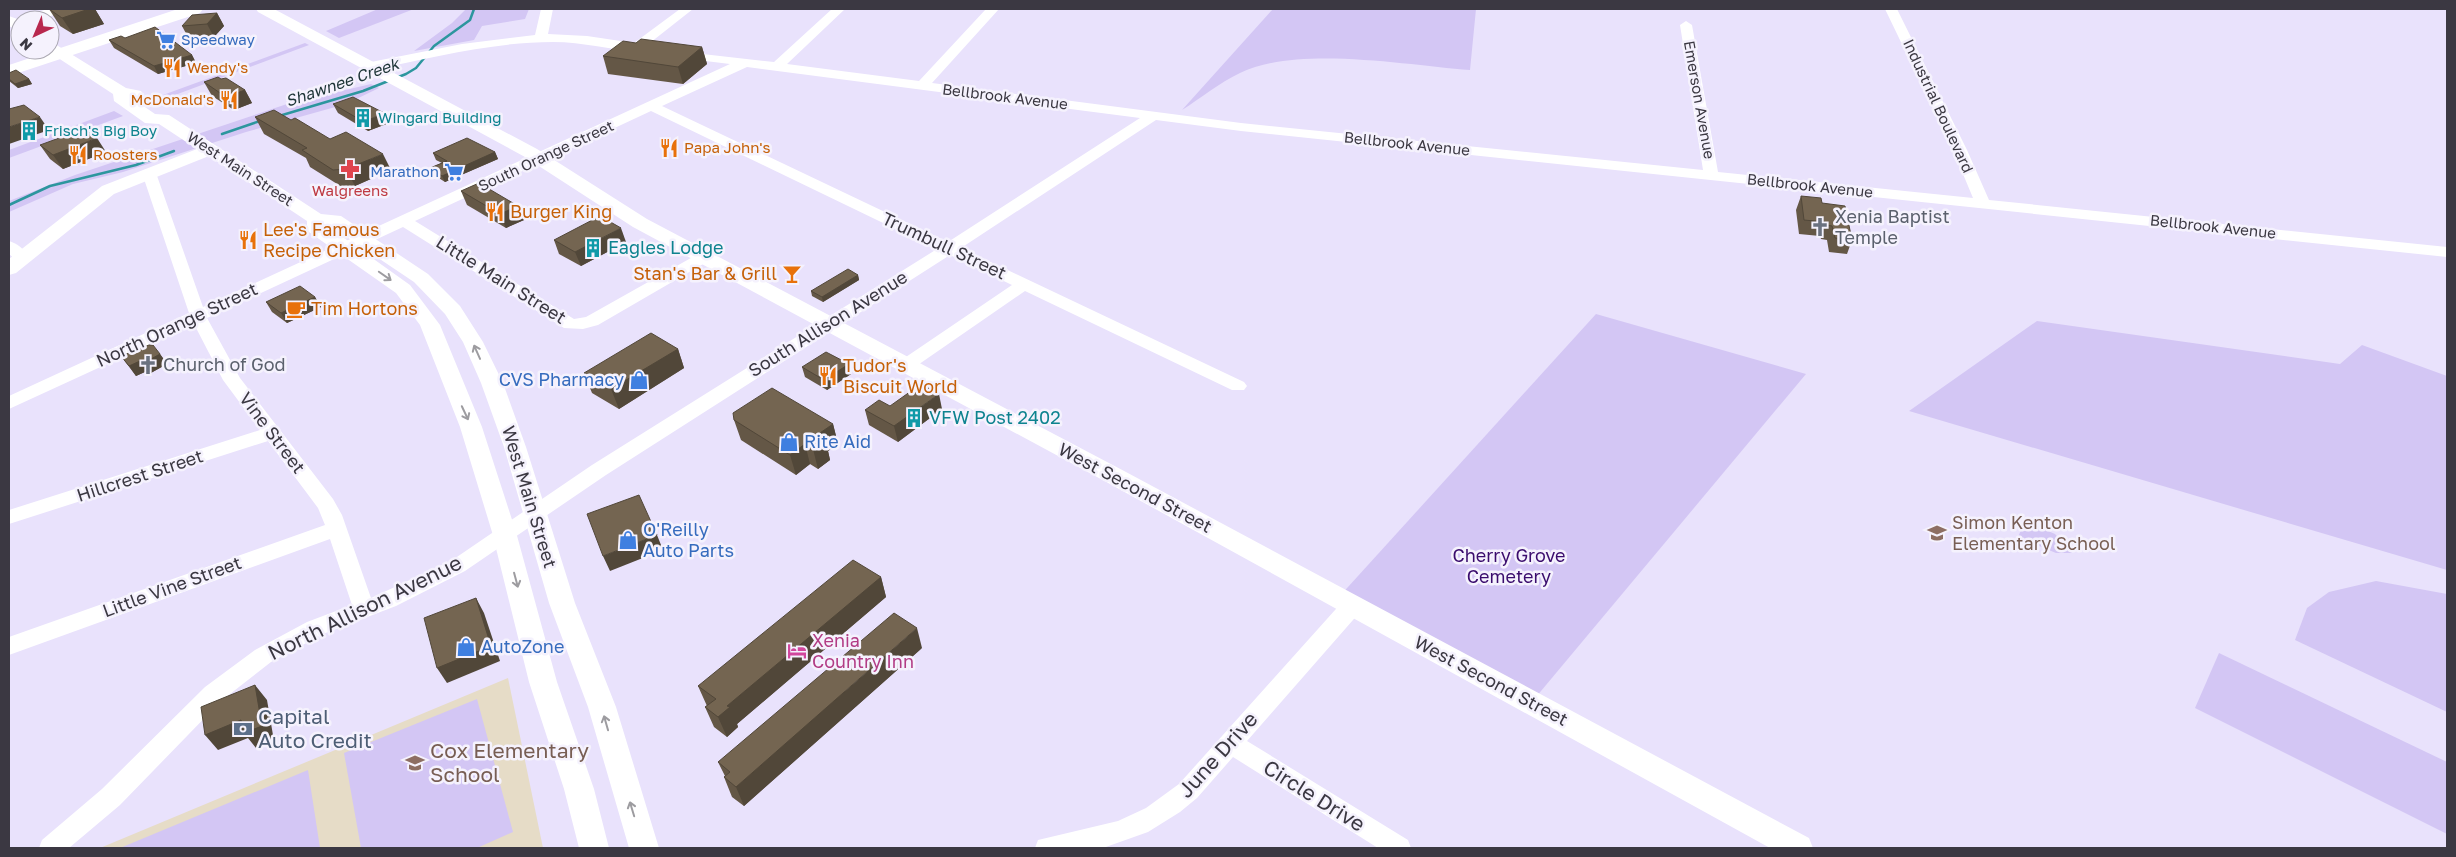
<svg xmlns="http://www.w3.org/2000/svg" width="2456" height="857" viewBox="0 0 2456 857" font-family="'Golos Text',sans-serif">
<rect width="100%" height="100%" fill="#e9e2fc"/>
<!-- education -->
<polygon fill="#e6dcc7" points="508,678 543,848 100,848"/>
<!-- green -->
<g fill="#d3c6f4">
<polygon points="378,9 414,9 339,38 326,31"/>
<polygon points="466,9 529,9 525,19 482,26 474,40 414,51 452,23"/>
<path d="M1273,9H1476L1470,70C1406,65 1297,45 1240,73C1219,83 1201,98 1182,110Z"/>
<polygon points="305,43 309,45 167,98 163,95"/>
<polygon points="371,84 379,88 346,104 246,132 123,172 73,184 9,212 9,201 75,175 290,103"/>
<polygon points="114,111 123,116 9,158 9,150"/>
<polygon points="1596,314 1806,374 1531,703 1338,598"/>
<polygon points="2037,321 2340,364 2362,345 2447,376 2447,570 1909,411"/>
<polygon points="2025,521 2055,534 2072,553 2056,553 2018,537"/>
<polygon points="2376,581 2447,594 2447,712 2295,640 2307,608 2329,592"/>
<polygon points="2219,653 2447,762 2447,834 2195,708"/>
<polygon points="477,699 513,832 477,848 361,848 344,753"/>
<polygon points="308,770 320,848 120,848"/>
</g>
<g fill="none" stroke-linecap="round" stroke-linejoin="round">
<!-- stream -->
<g stroke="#2c969e" stroke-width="2.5">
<polyline points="279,116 363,91 406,74 416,68 434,46 470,20 474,9"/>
<polyline points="222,134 260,121"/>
<polyline points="9,205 50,186 136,165 174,151"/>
</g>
<!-- minor -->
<g fill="#fff" fill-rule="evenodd">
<polygon points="48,9 66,9 64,12 37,20 20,20 20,23 18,20 20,17"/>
<path d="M541,9H553L548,34L587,36L634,43L680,9H693L646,46V51L641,52C612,50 583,42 553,42C492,42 431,58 371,70L364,66L371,62L462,44L535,35Z"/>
<path d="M832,9H845L787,64L919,81L986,9H999L932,83L1241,123L1703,170L1680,25L1686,21L1692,25L1718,172L1973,198L1953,150L1885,9H1897L1967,150L1989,200L2447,247V257L1241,131L1156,120L961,248L1244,382L1247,386L1244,390H1232L1025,291L912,369H900L897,365L900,361L1012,285L950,255L606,475L465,571L396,606L323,634L271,662L221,701L120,805L69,848H39L42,840L102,789L205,687L255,650L307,622L352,605L330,539L9,655V637L325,525L318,508L268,441L9,524V510L260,430L223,380L194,324L9,409V396L189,313L142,173L144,170L149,169L156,173L203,307L730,64L681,58L676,57L675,54L676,51L774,62ZM747,67L1140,118L948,242L662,106ZM651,111L937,249L592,465L451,561L371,598L342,515L333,499L240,378L207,318L403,227L564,328L583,329L598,325L710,260L712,257L710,254H698L586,317L574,319L415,221Z"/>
<path d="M9,241C17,243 26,251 31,258L29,261H17L9,254Z"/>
<polygon points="1352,598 1360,600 1363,606 1360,612 1247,741 1408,840 1411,848 1378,848 1233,757 1197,798 1180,812 1148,832 1103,848 1035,848 1038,840 1118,821 1146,808 1179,784 1344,600"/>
</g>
<!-- major -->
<g fill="#fff" fill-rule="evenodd">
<polygon points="256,9 274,9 537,149 647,219 1126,472 1809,838 1813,848 1770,848 1110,484 633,227 525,157 258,12"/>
<polygon points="9,16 20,20 20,32 9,26"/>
<polygon points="50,41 126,88 141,91 143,94 141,97 132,98 155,114 169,115 321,214 341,216 428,274 460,306 483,342 503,383 526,447 575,603 616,707 659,848 629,848 588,707 549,603 504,447 481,383 463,342 445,314 414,282 329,225 326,225 410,285 440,325 482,427 516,532 557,682 594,789 609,848 579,848 564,789 529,682 492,532 460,427 420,325 396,293 309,232 307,228 307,221 209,156 114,194 16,273 9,275 9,259 102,186 197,149 159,124 145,123 114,101 113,94 46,50 50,50"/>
</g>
<!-- highway -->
<polygon fill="#fff" fill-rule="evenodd" points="178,9 203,9 200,13 9,76 9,65"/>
</g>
<!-- wall -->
<g fill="#645746">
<polygon points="49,9 95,9 104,24 73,34 60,26"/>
<polygon points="217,13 224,26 214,37 189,39 182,26"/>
<polygon points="125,38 192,55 196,63 158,74 114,48 109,40"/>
<polygon points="636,43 702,47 707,64 683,84 608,74 603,56"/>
<polygon points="9,73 29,79 32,84 18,88 9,81"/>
<polygon points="221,79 245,90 252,103 234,110 212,96 204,82"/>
<polygon points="333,104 389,123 368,131 338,113"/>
<polygon points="255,117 291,120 391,170 355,186 342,187 310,167 306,158 264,134"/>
<polygon points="40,145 106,152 63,169 50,159"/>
<polygon points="495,152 498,159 445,182 434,175 430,168 442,163 436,160 433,153"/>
<polygon points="461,191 518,206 524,220 506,228 467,205"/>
<polygon points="1801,196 1822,203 1852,240 1847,254 1829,252 1827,240 1821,239 1820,236 1799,234 1796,210"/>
<polygon points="554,240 626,242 581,266 559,254"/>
<polygon points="858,275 859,280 823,302 812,296 811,291"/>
<polygon points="315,297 321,307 287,323 272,312 266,302"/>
<polygon points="678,349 684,368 619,409 592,393 584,373"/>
<polygon points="160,354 167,364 149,374 147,371 136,376 121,356"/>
<polygon points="849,364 851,374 827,390 805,377 802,367"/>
<polygon points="890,406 942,409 898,442 869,425 865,410"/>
<polygon points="734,420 833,424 838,444 828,451 830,460 818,469 810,464 796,475 741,440"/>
<polygon points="881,577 886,597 737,724 738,727 727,737 714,727 705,707 707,706 698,686"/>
<polygon points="922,648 744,806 732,797 724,777 725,776 718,762"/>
</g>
<!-- shaded-wall -->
<g fill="#514739">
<polygon points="89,9 95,9 104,24 73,34 62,18"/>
<polygon points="217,13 224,26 214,37 207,24"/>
<polygon points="702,47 707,64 683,84 678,67"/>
<polygon points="192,55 196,63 158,74 154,66"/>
<polygon points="29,79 32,84 18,88 15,84"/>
<polygon points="245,90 252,103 234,110 226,97"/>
<polygon points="384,113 389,123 368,131 364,122"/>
<polygon points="40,117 49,130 9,144 9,127"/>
<polygon points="97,138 106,152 63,169 53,155"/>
<polygon points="495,152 498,159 445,182 442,176"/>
<polygon points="383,154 391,170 355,186 346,169"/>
<polygon points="518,206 524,220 506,228 500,214"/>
<polygon points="621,228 626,242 581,266 575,252"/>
<polygon points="858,275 859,280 823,302 822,297"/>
<polygon points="315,297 321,307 287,323 281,313"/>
<polygon points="678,349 684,368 619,409 611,389"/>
<polygon points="160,354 167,364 149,374 142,364"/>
<polygon points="140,361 147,371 136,376 129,366"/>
<polygon points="849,364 851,374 827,390 824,380"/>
<polygon points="939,394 942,409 898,442 894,426"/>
<polygon points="833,424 838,444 828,451 830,460 818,469 813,449 817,435"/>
<polygon points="805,444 810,464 796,475 790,455"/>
<polygon points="657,535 663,550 610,571 603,556"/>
<polygon points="881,577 886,597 737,724 738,727 727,737 718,717 727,706"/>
<polygon points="476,598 484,613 500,661 447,683 437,668"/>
<polygon points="917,628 922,648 744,806 736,787"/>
<polygon points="255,685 267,700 274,741 256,748 248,738 218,750 205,735"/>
</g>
<!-- building -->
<g fill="#746551" stroke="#514739">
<polygon points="49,9 89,9 62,18"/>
<polygon points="217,13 207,24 182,26 192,15"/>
<polygon points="155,27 192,55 154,66 109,40 121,36 125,38"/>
<polygon points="641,39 702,47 678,67 603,56 623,41 636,43"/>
<polygon points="16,70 29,79 15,84 9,79 9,73"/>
<polygon points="218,77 221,79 226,78 245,90 226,97 204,82"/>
<polygon points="353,97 384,113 364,122 333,104"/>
<polygon points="24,105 40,117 9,127 9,109"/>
<polygon points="274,110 291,120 295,118 330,139 346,132 383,154 346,169 333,170 302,150 307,148 255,117"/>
<polygon points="84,129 97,138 53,155 40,145"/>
<polygon points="467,138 495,152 442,176 430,168 447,161 433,153"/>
<polygon points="479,183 518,206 500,214 461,191"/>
<polygon points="1801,196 1821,198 1822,203 1845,206 1852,240 1835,238 1832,226 1826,225 1825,222 1804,220"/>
<polygon points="600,216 621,228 575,252 554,240"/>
<polygon points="848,269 858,275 822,297 811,291"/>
<polygon points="300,286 315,297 281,313 266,302"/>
<polygon points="651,333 678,349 611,389 584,373"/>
<polygon points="149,345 153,345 160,354 142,364 140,361 129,366 121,356"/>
<polygon points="826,352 849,364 824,380 802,367"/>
<polygon points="921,384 939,394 894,426 865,410 879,400 890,406"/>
<polygon points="772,388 833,424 817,435 825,440 813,449 805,444 790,455 734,420 733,413"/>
<polygon points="639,495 657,535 603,556 587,514"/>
<polygon points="853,560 881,577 727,706 730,707 718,717 705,707 716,699 698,686"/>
<polygon points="476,598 491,646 437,668 424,618"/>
<polygon points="894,613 917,628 736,787 724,777 730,772 718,762"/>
<polygon points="255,685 262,726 244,733 241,720 205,735 201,707"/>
</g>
<!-- one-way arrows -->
<defs><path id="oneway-shaft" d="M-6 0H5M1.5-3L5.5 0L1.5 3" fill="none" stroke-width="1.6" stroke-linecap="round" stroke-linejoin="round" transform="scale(1.25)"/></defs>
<g stroke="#9d9ca0">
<use href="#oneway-shaft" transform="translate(385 276) rotate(35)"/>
<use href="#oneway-shaft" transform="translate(477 352) rotate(-114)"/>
<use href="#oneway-shaft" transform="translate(465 413) rotate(65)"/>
<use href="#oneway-shaft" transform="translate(516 580) rotate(75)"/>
<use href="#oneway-shaft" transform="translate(606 723) rotate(-106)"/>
<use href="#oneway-shaft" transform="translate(632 809) rotate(-107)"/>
</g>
<!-- icons -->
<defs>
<g id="supermarket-bare" transform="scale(1.5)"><path d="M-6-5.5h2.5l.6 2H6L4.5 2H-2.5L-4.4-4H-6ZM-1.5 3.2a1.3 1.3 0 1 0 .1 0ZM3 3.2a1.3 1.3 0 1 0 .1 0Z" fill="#3f7fe0" stroke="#f5f2fd" stroke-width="2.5" paint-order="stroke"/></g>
<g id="restaurant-bare" transform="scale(1.5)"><path d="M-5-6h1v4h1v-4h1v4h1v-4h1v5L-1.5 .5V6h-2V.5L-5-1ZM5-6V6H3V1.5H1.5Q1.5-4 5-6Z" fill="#e8710a" stroke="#f5f2fd" stroke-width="2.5" paint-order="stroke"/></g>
<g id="building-bare" transform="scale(1.5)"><path d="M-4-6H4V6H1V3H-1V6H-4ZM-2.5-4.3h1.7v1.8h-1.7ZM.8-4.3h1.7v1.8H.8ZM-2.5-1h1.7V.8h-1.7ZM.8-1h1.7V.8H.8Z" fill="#0f9aa8" stroke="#f5f2fd" stroke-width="2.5" paint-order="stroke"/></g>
<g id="pharmacy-bare" transform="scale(1.5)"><path d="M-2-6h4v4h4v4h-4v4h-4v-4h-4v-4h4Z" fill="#e0444e" stroke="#f5f2fd" stroke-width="2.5" paint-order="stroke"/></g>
<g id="church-bare" transform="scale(1.5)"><path d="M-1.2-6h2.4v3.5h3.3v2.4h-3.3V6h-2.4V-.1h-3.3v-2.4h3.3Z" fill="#6b7280" stroke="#f5f2fd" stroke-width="2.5" paint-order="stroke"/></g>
<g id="bar-bare" transform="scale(1.5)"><path d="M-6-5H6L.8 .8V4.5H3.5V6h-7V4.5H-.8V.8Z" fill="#e8710a" stroke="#f5f2fd" stroke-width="2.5" paint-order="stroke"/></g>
<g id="cafe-bare" transform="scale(1.5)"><path d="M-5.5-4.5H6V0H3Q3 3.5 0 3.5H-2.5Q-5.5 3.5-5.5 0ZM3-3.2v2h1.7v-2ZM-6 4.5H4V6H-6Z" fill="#e8710a" stroke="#f5f2fd" stroke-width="2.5" paint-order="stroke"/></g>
<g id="shop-bare" transform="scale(1.5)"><path d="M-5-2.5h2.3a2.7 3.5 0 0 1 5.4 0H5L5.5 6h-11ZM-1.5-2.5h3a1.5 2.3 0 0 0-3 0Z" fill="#3f7fe0" stroke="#f5f2fd" stroke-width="2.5" paint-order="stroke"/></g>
<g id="school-bare" transform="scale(1.5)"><path d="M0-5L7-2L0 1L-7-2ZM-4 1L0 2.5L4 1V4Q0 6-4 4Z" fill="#8d6e63" stroke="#f5f2fd" stroke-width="2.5" paint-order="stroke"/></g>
<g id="hotel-bare" transform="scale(1.5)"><path d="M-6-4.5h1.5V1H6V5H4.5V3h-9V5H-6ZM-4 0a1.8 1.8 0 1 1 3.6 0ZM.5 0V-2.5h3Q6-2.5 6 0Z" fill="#d1479c" stroke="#f5f2fd" stroke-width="2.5" paint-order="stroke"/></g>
<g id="bank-bare" transform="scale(1.5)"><path d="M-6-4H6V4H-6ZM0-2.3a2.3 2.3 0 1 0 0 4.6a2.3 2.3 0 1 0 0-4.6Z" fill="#5c6f8a" stroke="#f5f2fd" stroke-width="2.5" paint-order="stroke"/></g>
</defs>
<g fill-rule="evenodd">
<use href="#supermarket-bare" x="166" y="40"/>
<use href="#restaurant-bare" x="172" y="68"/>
<use href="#restaurant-bare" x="229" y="100"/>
<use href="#building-bare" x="363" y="118"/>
<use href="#building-bare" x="29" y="131"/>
<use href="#restaurant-bare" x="669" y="148"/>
<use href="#restaurant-bare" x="78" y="155"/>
<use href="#pharmacy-bare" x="350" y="169"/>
<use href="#supermarket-bare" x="454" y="172"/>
<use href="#restaurant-bare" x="495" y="212"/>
<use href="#church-bare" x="1820" y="227"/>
<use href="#restaurant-bare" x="248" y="240"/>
<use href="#building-bare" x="593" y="248"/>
<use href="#bar-bare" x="792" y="274"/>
<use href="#cafe-bare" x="296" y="309"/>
<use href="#church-bare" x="148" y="365"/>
<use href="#restaurant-bare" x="828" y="376"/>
<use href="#shop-bare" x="639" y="380"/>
<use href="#building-bare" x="914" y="418"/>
<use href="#shop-bare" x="789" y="442"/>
<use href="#school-bare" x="1937" y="533"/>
<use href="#shop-bare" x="628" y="540"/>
<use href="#shop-bare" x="466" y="647"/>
<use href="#hotel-bare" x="797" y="651"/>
<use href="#bank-bare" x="243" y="729"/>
<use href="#school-bare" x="415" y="763"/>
</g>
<g text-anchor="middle" stroke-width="5" stroke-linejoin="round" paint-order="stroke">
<!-- far-shop labels -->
<g font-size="15" fill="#366cbe" stroke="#f5f2fd" text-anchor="start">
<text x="181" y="45">Speedway</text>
<text x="439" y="177" text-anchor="end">Marathon</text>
</g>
<!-- far-food labels -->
<g font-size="15" fill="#c56008" stroke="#f5f2fd" text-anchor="start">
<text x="187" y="73">Wendy's</text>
<text x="214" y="105" text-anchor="end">McDonald's</text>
<text x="684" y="153">Papa John's</text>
<text x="93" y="160">Roosters</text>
</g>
<!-- far-street labels -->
<g font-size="15" fill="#3b3842" stroke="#f5f2fd">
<text transform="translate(1005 97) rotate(7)" y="5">Bellbrook Avenue</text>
<text transform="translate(1699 100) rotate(80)" y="5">Emerson Avenue</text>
<text transform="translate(1938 106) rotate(65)" y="5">Industrial Boulevard</text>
<text transform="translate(1407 144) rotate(6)" y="5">Bellbrook Avenue</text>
<text transform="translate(546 156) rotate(-25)" y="5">South Orange Street</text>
<text transform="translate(240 169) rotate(33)" y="5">West Main Street</text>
<text transform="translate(1810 186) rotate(6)" y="5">Bellbrook Avenue</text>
<text transform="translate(2213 227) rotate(6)" y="5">Bellbrook Avenue</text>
</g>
<!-- far-culture labels -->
<g font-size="15" fill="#0d838f" stroke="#f5f2fd" text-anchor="start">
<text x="378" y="123">Wingard Building</text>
<text x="44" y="136">Frisch's Big Boy</text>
</g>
<!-- far-health labels -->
<g font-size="15" fill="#be3a42" stroke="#f5f2fd">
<text x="350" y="196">Walgreens</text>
</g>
<!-- far-water labels -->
<g font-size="16" font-style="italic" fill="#1d3436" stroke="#f5f2fd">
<text transform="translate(342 82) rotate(-19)" y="6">Shawnee Creek</text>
</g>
<!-- food labels -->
<g font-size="18" fill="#c56008" stroke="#f5f2fd" text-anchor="start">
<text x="510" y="218">Burger King</text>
<text x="263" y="236">Lee's Famous<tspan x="263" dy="21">Recipe Chicken</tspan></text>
<text x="777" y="280" text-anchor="end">Stan's Bar &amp; Grill</text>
<text x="311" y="315">Tim Hortons</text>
<text x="843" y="372">Tudor's<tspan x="843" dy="21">Biscuit World</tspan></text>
</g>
<!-- worship labels -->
<g font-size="18" fill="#5b616d" stroke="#f5f2fd" text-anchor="start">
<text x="1835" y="223">Xenia Baptist<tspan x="1835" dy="21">Temple</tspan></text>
<text x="163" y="371">Church of God</text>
</g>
<!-- street labels -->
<g font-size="18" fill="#3b3842" stroke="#f5f2fd">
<text transform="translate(944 246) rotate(25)" y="6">Trumbull Street</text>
<text transform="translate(501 280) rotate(32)" y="6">Little Main Street</text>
<text transform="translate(828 324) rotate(-32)" y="6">South Allison Avenue</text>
<text transform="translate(177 325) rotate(-25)" y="6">North Orange Street</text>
<text transform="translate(272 433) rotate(53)" y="6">Vine Street</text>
<text transform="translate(140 476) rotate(-18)" y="6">Hillcrest Street</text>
<text transform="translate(1135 488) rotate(28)" y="6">West Second Street</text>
<text transform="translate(529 497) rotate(73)" y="6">West Main Street</text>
<text transform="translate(172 587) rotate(-20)" y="6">Little Vine Street</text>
<text transform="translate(1491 681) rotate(28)" y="6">West Second Street</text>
</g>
<!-- culture labels -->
<g font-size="18" fill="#0d838f" stroke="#f5f2fd" text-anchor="start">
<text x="608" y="254">Eagles Lodge</text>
<text x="929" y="424">VFW Post 2402</text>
</g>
<!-- shop labels -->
<g font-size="18" fill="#366cbe" stroke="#f5f2fd" text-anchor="start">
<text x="624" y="386" text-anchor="end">CVS Pharmacy</text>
<text x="804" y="448">Rite Aid</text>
<text x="643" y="536">O'Reilly<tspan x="643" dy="21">Auto Parts</tspan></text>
<text x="481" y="653">AutoZone</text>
</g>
<!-- education labels -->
<g font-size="18" fill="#785e54" stroke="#f5f2fd" text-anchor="start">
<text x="1952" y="529">Simon Kenton<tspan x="1952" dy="21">Elementary School</tspan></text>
</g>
<!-- park labels -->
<g font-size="18" fill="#3a0c6d" stroke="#f5f2fd">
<text x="1509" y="562">Cherry Grove<tspan x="1509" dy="21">Cemetery</tspan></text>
</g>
<!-- hotel labels -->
<g font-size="18" fill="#b23c85" stroke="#f5f2fd" text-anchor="start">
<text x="812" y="647">Xenia<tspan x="812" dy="21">Country Inn</tspan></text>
</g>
<!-- near-street labels -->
<g font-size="21" fill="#3b3842" stroke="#f5f2fd">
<text transform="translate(365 608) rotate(-26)" y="7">North Allison Avenue</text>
<text transform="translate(1218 755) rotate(-48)" y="7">June Drive</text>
<text transform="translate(1314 796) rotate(32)" y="7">Circle Drive</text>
</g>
<!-- near-service labels -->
<g font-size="21" fill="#4e5e75" stroke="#f5f2fd" text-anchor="start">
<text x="258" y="724">Capital<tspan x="258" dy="24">Auto Credit</tspan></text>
</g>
<!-- near-education labels -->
<g font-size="21" fill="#785e54" stroke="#f5f2fd" text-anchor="start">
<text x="430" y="758">Cox Elementary<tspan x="430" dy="24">School</tspan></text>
</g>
</g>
<!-- border -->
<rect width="2456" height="857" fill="none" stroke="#3b3842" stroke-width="20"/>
<!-- north arrow -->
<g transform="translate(35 35) rotate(224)"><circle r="24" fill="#f5f2fd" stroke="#aba8b2"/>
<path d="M0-4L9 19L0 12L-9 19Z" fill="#b8284e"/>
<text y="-8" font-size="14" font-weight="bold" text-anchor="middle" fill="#3b3842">N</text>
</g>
</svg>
